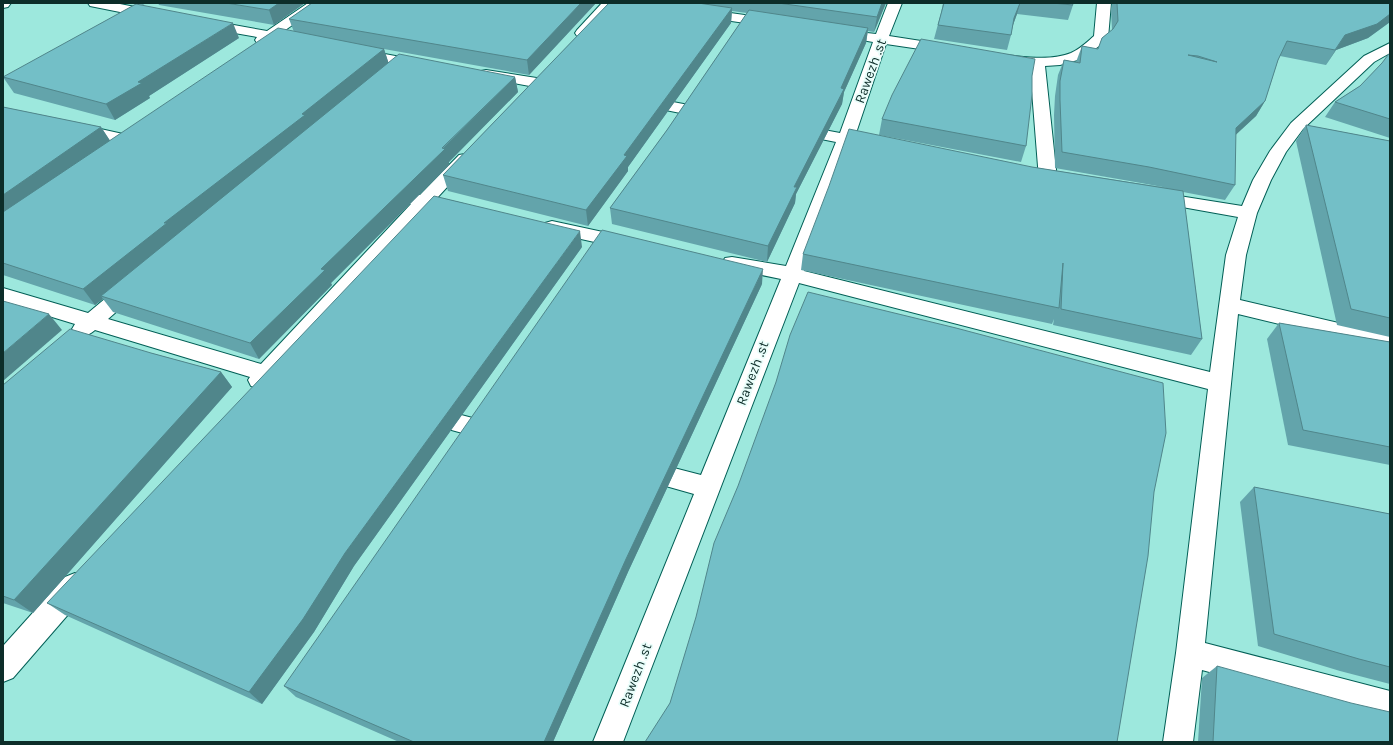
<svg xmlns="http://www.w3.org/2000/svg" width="1393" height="745" viewBox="0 0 1393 745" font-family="Karla,sans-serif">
<rect width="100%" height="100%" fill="#9de8dd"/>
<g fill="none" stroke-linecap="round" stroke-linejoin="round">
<!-- minor casing -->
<g stroke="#025f56" stroke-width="2">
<g id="minor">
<polygon points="3,3 11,3 8,7 3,8"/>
<polygon points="88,3 115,3 160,12 162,15 160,18 155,19 90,6"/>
<path d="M308,3H324L281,33L301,37L303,40L301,43C291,45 282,39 272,40C266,41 266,45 257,43L255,40L257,37L206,28L201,27L199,24L201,21L206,20L267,31Z"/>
<polygon points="602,3 616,3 587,36 582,37 577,36 575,33 577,30"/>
<polygon points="888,3 902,3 889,36 947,45 952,46 954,49 952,52 947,53 886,44 855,136 881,141 883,145 881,149 875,150 852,145 804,271 1210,372 1226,255 1238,217 1154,202 1148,201 1145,197 1148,193 1154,192 1242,206 1253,180 1270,151 1291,123 1364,56 1390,43 1390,53 1374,62 1303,129 1286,152 1271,180 1257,213 1246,255 1240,300 1390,335 1390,351 1238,314 1205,643 1390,691 1390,721 1202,670 1193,742 1163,742 1176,653 1208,389 799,283 623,742 593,742 694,494 634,477 631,470 634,463 643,460 701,475 781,279 732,269 725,268 722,263 725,258 732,257 786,266 836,142 791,133 789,130 791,127 797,125 840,133 873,42 862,40 860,37 862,34 867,33 876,34"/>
<path d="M1097,3H1111L1108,38L1106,41L1081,59L1060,65L1045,66L1057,179L1054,183L1048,184L1042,183L1039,179L1030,66L1000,62L998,59L1000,56L1005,55C1025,57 1051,61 1071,53C1080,49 1087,42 1094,36Z"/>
<polygon points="702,9 773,19 778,20 780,23 778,26 773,27 697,16 695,13 697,10"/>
<polygon points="358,49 422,61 427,62 429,65 427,68 422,69 353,56 351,53 353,50"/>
<polygon points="486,70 562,82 567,84 570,87 567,90 562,92 481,77 479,74 481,71"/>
<polygon points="641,96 710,109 716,111 718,114 716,117 710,119 636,104 633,101 636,98"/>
<polygon points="78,124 150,140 152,144 150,148 144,149 72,132 70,129 72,126"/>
<path d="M465,154L471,155L473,159L437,198L463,204L466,208L463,212L457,214L428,207L282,370L286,371L289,377L286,383L278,385L270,383C264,389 258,388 251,386L248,380L250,377L95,330C88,336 83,337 75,334L72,329L75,324L3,302V288L88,313L125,282L132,280L139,282L142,287L139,292L108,319L261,364L411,204L379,197L376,193L379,189L385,188L420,195L459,155Z"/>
<polygon points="552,221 626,237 633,239 635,243 633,247 626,249 545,231 543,227 545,223"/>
<polygon points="427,406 503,426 507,433 503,440 495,442 419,421 415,415 419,409"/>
<polygon points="75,573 85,577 89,586 85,595 13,678 3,682 3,646 65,577"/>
</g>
</g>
<!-- minor -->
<use href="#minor" fill="#fff" fill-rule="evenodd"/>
</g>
<!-- wall -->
<g fill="#63a4ab">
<polygon points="135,3 146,3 143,5"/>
<polygon points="158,3 305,3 274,25 159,5"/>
<polygon points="312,3 596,3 529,75 384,49 388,62 515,77 518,92 449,162 449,165 331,283 332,285 259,359 113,312 103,299 95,305 3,275 3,107 101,127 110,141 294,32 289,19"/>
<polygon points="609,3 886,3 874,32 868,31 866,43 844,92 842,104 796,194 795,203 767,262 612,224 610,208 667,130 747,13 732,11 731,23 628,167 628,171 588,226 448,191 443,175"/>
<polygon points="943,3 1072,3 1073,5 1068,20 1017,14 1013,25 1011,35 1007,50 934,39 941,13"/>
<polygon points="1112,3 1390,3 1390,22 1368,38 1336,50 1326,65 1280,56 1278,60 1265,101 1256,116 1235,135 1235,185 1225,200 1183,192 1202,339 1191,355 1053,325 1054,319 1052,324 801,270 803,254 1032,167 1168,188 1141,183 1055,168 1054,115 1055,96 1058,75 1064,60 1076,62 1082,46 1098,49 1102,38 1112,30 1111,11"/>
<polygon points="239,38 149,96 150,98 115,120 14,93 3,77"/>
<polygon points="1390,53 1390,138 1325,117 1335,102 1360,86 1382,64"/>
<polygon points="1032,76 1026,146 1021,162 879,135 882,119"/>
<polygon points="1306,125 1390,141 1390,337 1337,325 1296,141"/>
<polygon points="582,247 354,566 314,632 262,704 65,615 47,603"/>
<polygon points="762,284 628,572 553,742 399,742 296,697 284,686"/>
<polygon points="1279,323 1390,342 1390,465 1288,445 1267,339"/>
<polygon points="151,353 221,372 232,387 33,613 3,603 3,385"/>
<polygon points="1254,487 1390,514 1390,684 1340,671 1258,646 1240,502"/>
<polygon points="1217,666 1390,742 1198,742 1202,678"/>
</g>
<!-- shaded-wall -->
<g fill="#50868b">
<polygon points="279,3 305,3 274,25 269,10"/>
<polygon points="581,3 596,3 529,75 527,60"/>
<polygon points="882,3 886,3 874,32 877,17"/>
<polygon points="1020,3 1017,14 1010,33 1014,18"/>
<polygon points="732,8 731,23 628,167 628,171 588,226 586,210 624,155"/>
<polygon points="1390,14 1390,22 1368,38 1336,50 1326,65 1345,35"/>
<polygon points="233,23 239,38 149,96 150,98 115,120 106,104 138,82"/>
<polygon points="868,28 866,43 844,92 842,104 796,194 795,203 767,262 768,246 794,187"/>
<polygon points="384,49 389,64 101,296 103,299 95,305 83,289 164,223"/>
<polygon points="515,77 518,92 449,162 449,165 331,283 332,285 259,359 250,343 321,269"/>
<polygon points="1265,101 1256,116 1227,143 1236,128"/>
<polygon points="101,127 111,142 3,220 3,195"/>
<polygon points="580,231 582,247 354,566 314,632 262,704 249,692 345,553"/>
<polygon points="763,269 762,284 628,572 553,742 544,742 626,559"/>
<polygon points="49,314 62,330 3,381 3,353"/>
<polygon points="221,372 232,387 33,613 14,600"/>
</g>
<!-- building -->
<g fill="#73bfc7" stroke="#50868b" fill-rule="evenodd">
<polygon points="226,3 279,3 269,10"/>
<polygon points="312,3 581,3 527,60 289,19"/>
<polygon points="609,3 698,3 732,8 624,155 627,156 586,210 443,175"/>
<polygon points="778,3 882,3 877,17"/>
<polygon points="944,3 1020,3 1014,18 1011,35 938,25"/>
<polygon points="1052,3 1072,3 1073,5"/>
<path d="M1117,3H1390V14L1377,24L1345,35L1335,50L1287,41L1278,60L1265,101L1236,128L1235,185L1149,167L1062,152L1060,100V81L1064,60L1080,63L1082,46L1098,49L1102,38L1113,29L1118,21ZM1188,55L1198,56L1217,62Z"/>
<polygon points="136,4 233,23 138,82 142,83 106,104 3,77"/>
<polygon points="749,10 868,28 841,88 844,89 794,187 797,187 768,246 610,208 667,130"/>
<polygon points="278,28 384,49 302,114 305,115 164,223 167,223 83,289 3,263 3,212"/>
<polygon points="921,39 1035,59 1032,76 1032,95 1026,146 882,119 892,95"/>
<polygon points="1390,53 1390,119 1335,102 1360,86 1382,63 1388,55"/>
<polygon points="399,54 515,77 442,148 445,149 321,269 325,270 250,343 101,296"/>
<polygon points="3,107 101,127 3,195"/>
<polygon points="1306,125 1390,141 1390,318 1351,309"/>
<polygon points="849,129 1032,167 1183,191 1202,339 1061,309 1063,263 1059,308 803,254 829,186"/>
<polygon points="434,196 580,231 345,553 303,619 249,692 47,603"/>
<polygon points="602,230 763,269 626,559 544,742 414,742 284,686"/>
<polygon points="808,292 956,328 1163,383 1166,433 1154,492 1148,556 1117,742 645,742 670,703 696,617 714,543 738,486 776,382 790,335"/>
<polygon points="3,301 49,314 3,353"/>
<polygon points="1279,323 1390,342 1390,447 1303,430"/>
<polygon points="70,329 151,353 221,372 14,600 3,596 3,385"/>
<polygon points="1254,487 1390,514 1390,667 1359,659 1274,634"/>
<polygon points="1217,666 1351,703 1390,712 1390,742 1213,742"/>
</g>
<g text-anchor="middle" stroke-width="3.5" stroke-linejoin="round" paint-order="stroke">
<!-- street labels -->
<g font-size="14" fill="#0d2d29" stroke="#e8fdfa">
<text transform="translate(870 71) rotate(-70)" y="5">Rawezh .st</text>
<text transform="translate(752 373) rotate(-69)" y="5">Rawezh .st</text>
<text transform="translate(635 675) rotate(-69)" y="5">Rawezh .st</text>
</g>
</g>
<!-- border -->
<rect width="1393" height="745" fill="none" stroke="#0d2d29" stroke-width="8"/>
</svg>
